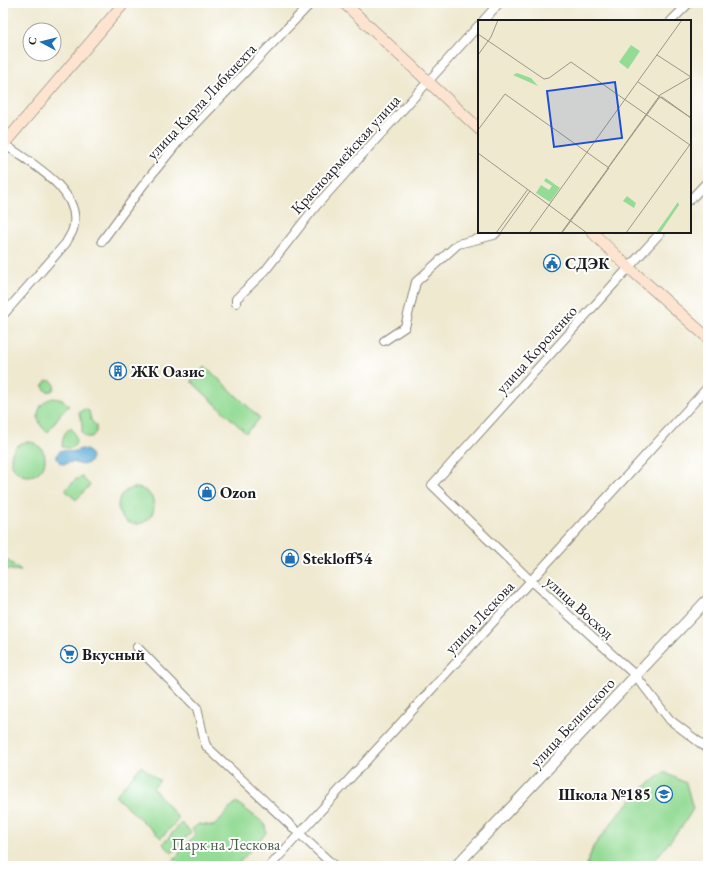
<svg xmlns="http://www.w3.org/2000/svg" width="711" height="869" viewBox="0 0 711 869" font-family="'EB Garamond',serif">
<rect width="100%" height="100%" fill="#fff"/>
<filter id="ink" filterUnits="userSpaceOnUse"><feTurbulence type="fractalNoise" baseFrequency=".025" numOctaves="2"/><feDisplacementMap in="SourceGraphic" scale="8" xChannelSelector="R" yChannelSelector="G"/><feConvolveMatrix kernelMatrix="1 2 1 2 8 2 1 2 1" color-interpolation-filters="sRGB"/></filter>
<filter id="wash" filterUnits="userSpaceOnUse"><feTurbulence type="fractalNoise" baseFrequency=".012" numOctaves="4" result="noise"/><feDisplacementMap in="SourceGraphic" scale="16" xChannelSelector="R" yChannelSelector="G"/><feGaussianBlur stdDeviation="0.9" result="paint"/><feColorMatrix in="noise" values="0 0 0 0 0 0 0 0 0 0 0 0 0 0 0 0 0 1.4 0 .05"/><feComposite in="paint" operator="in"/></filter>
<g filter="url(#wash)">
<rect width="100%" height="100%" fill="#efe9d0"/>
<!-- green -->
<g fill="#94db95" stroke="#587c58">
<polygon points="205,366 260,418 246,433 191,381"/>
<circle cx="49" cy="386" r="5.5"/>
<path d="M54,398L63,400L69,406L62,412L48,432C32,423 36,401 54,398Z"/>
<polygon points="84,409 89,411 91,420 96,426 96,432 92,437 86,437 82,433 82,423 79,413"/>
<path d="M71,428C79,437 78,454 62,446C63,438 63,432 71,428Z"/>
<circle cx="28" cy="459" r="17"/>
<polygon points="82,477 90,485 76,500 65,490 75,480"/>
<circle cx="136" cy="506" r="18"/>
<polygon points="3,556 21,571 3,569"/>
<polygon points="141,766 160,781 153,788 179,819 161,838 115,796"/>
<polygon points="664,772 686,783 693,809 683,825 650,866 588,866 587,864 593,847 621,811 642,789"/>
<polygon points="236,802 265,824 266,833 236,866 169,866 195,834 192,829 199,824 214,826"/>
<polygon points="181,823 191,832 172,853 163,844"/>
</g>
<!-- water -->
<path fill="#5cabd6" stroke="#3c6479" d="M81,449C88,449 92,453 91,460L89,463L82,465L72,462L63,464L60,463L57,458V455L60,451L63,450L72,452Z"/>
</g>
<g filter="url(#ink)">
<g fill="none" stroke-linecap="round" stroke-linejoin="round">
<!-- minor casing -->
<g stroke="#868276" stroke-width="10">
<g id="minor">
<polyline points="483,21 499,3"/>
<polyline points="671,21 689,3"/>
<polyline points="690,200 708,181"/>
<polyline points="661,232 432,485 531,581 636,676 670,720 708,749"/>
<polyline points="102,241 144,184 182,137 191,129 311,3"/>
<polyline points="236,303 236,299 265,271 316,206 479,25"/>
<path d="M3,315L66,243C68,238 72,234 73,229C84,191 29,162 4,144"/>
<polyline points="384,341 405,327 416,282 458,244 494,235 497,232"/>
<polyline points="137,647 197,708 205,743 207,747 334,866"/>
<polyline points="270,866 708,387"/>
</g>
</g>
<!-- tertiary casing -->
<g stroke="#868276" stroke-width="12">
<polyline id="tertiary" points="456,866 708,599"/>
</g>
<!-- secondary casing -->
<g stroke="#868276" stroke-width="12">
<g id="secondary">
<polyline points="344,3 479,129"/>
<polyline points="3,145 124,3"/>
<polyline points="592,232 628,267 708,338"/>
</g>
</g>
<!-- minor -->
<use href="#minor" stroke="#fff" stroke-width="8"/>
<!-- tertiary -->
<use href="#tertiary" stroke="#fff" stroke-width="10"/>
<!-- secondary -->
<use href="#secondary" stroke="#fde4d0" stroke-width="11"/>
</g>
</g>
<!-- icons -->
<defs>
<g id="civic-ring" transform="scale(0.9)"><circle r="9.5" fill="#fff" stroke="#1f6fb2" stroke-width="1.5"/><path d="M-.6-6.5H3V-4.5H.6V-3L4-1V1h2V6H-6V1h2V-1L-.6-3ZM-1.2 2.5V6h2.4V2.5Z" fill="#1f6fb2"/></g>
<g id="building-ring" transform="scale(0.9)"><circle r="9.5" fill="#fff" stroke="#1f6fb2" stroke-width="1.5"/><path d="M-4-6H4V6H1V3H-1V6H-4ZM-2.5-4.3h1.7v1.8h-1.7ZM.8-4.3h1.7v1.8H.8ZM-2.5-1h1.7V.8h-1.7ZM.8-1h1.7V.8H.8Z" fill="#1f6fb2"/></g>
<g id="shop-ring" transform="scale(0.9)"><circle r="9.5" fill="#fff" stroke="#1f6fb2" stroke-width="1.5"/><path d="M-5-2.5h2.3a2.7 3.5 0 0 1 5.4 0H5L5.5 6h-11ZM-1.5-2.5h3a1.5 2.3 0 0 0-3 0Z" fill="#1f6fb2"/></g>
<g id="supermarket-ring" transform="scale(0.9)"><circle r="9.5" fill="#fff" stroke="#1f6fb2" stroke-width="1.5"/><path d="M-6-5.5h2.5l.6 2H6L4.5 2H-2.5L-4.4-4H-6ZM-1.5 3.2a1.3 1.3 0 1 0 .1 0ZM3 3.2a1.3 1.3 0 1 0 .1 0Z" fill="#1f6fb2"/></g>
<g id="school-ring" transform="scale(0.9)"><circle r="9.5" fill="#fff" stroke="#1f6fb2" stroke-width="1.5"/><path d="M0-5L7-2L0 1L-7-2ZM-4 1L0 2.5L4 1V4Q0 6-4 4Z" fill="#1f6fb2"/></g>
</defs>
<g fill-rule="evenodd">
<use href="#civic-ring" x="552" y="263"/>
<use href="#building-ring" x="118" y="371"/>
<use href="#shop-ring" x="207" y="492"/>
<use href="#shop-ring" x="290" y="558"/>
<use href="#supermarket-ring" x="69" y="654"/>
<use href="#school-ring" x="664" y="794"/>
</g>
<g text-anchor="middle" stroke-width="4" stroke-linejoin="round" paint-order="stroke">
<!-- street labels -->
<g font-size="16" fill="#1c1c1c" stroke="#fff">
<text transform="translate(201 101) rotate(-47)" y="6">улица Карла Либкнехта</text>
<text transform="translate(345 154) rotate(-48)" y="6">Красноармейская улица</text>
<text transform="translate(536 349) rotate(-48)" y="6">улица Короленко</text>
<text transform="translate(580 607) rotate(42)" y="6">улица Восход</text>
<text transform="translate(479 617) rotate(-47)" y="6">улица Лескова</text>
<text transform="translate(572 722) rotate(-47)" y="6">улица Белинского</text>
</g>
<!-- poi labels -->
<g font-size="16" font-weight="bold" fill="#1c1c1c" stroke="#fff" text-anchor="start">
<text x="565" y="269">СДЭК</text>
<text x="131" y="377">ЖК Оазис</text>
<text x="220" y="498">Ozon</text>
<text x="303" y="564">Stekloff54</text>
<text x="82" y="660">Вкусный</text>
<text x="651" y="800" text-anchor="end">Школа №185</text>
</g>
<!-- park labels -->
<g font-size="16" fill="#465f46" stroke="#fff">
<text x="226" y="850">Парк на Лескова</text>
</g>
</g>
<!-- overview -->
<g transform="translate(478 20)">
<rect width="213" height="213" fill="#efe9d0"/>
<path d="M153,25L162,31L150,49L141,42ZM39,53L53,58L60,66L35,55ZM68,158L82,168L72,182L58,173L63,165L71,170L74,166L66,161ZM149,176L158,183L156,188L145,181ZM200,182L201,185L182,213H178Z" fill="#94db95"/>
<path fill="none" stroke="#9b9788" stroke-width="1" d="M0,14L66,59L71,58L93,42L212,125M0,35L13,17L20,0M179,35L213,57M160,62L213,98M0,110L27,74L131,148L84,213M0,133L109,213M129,149L182,75L213,57M71,185L204,0M18,213L50,169M22,213L52,171M51,213L71,185M83,213L181,78L184,77L213,98M148,213L213,123"/>
<path fill="#1d4ed8" fill-opacity="0.15" stroke="#1d4ed8" stroke-width="2" d="M137,62L144,118L76,127L69,71Z"/>
<rect width="213" height="213" fill="none" stroke="#1c1c1c" stroke-width="2"/>
</g>
<!-- margin -->
<rect width="711" height="869" fill="none" stroke="#fff" stroke-width="16"/>
<!-- north arrow -->
<g transform="translate(42 42) rotate(277)"><circle r="19" fill="#ffffff" stroke="#a4a4a4"/>
<path d="M0-3L7 15L0 10L-7 15Z" fill="#1f6fb2"/>
<text y="-6" font-size="11" font-weight="bold" text-anchor="middle" fill="#1c1c1c">С</text>
</g>
</svg>
